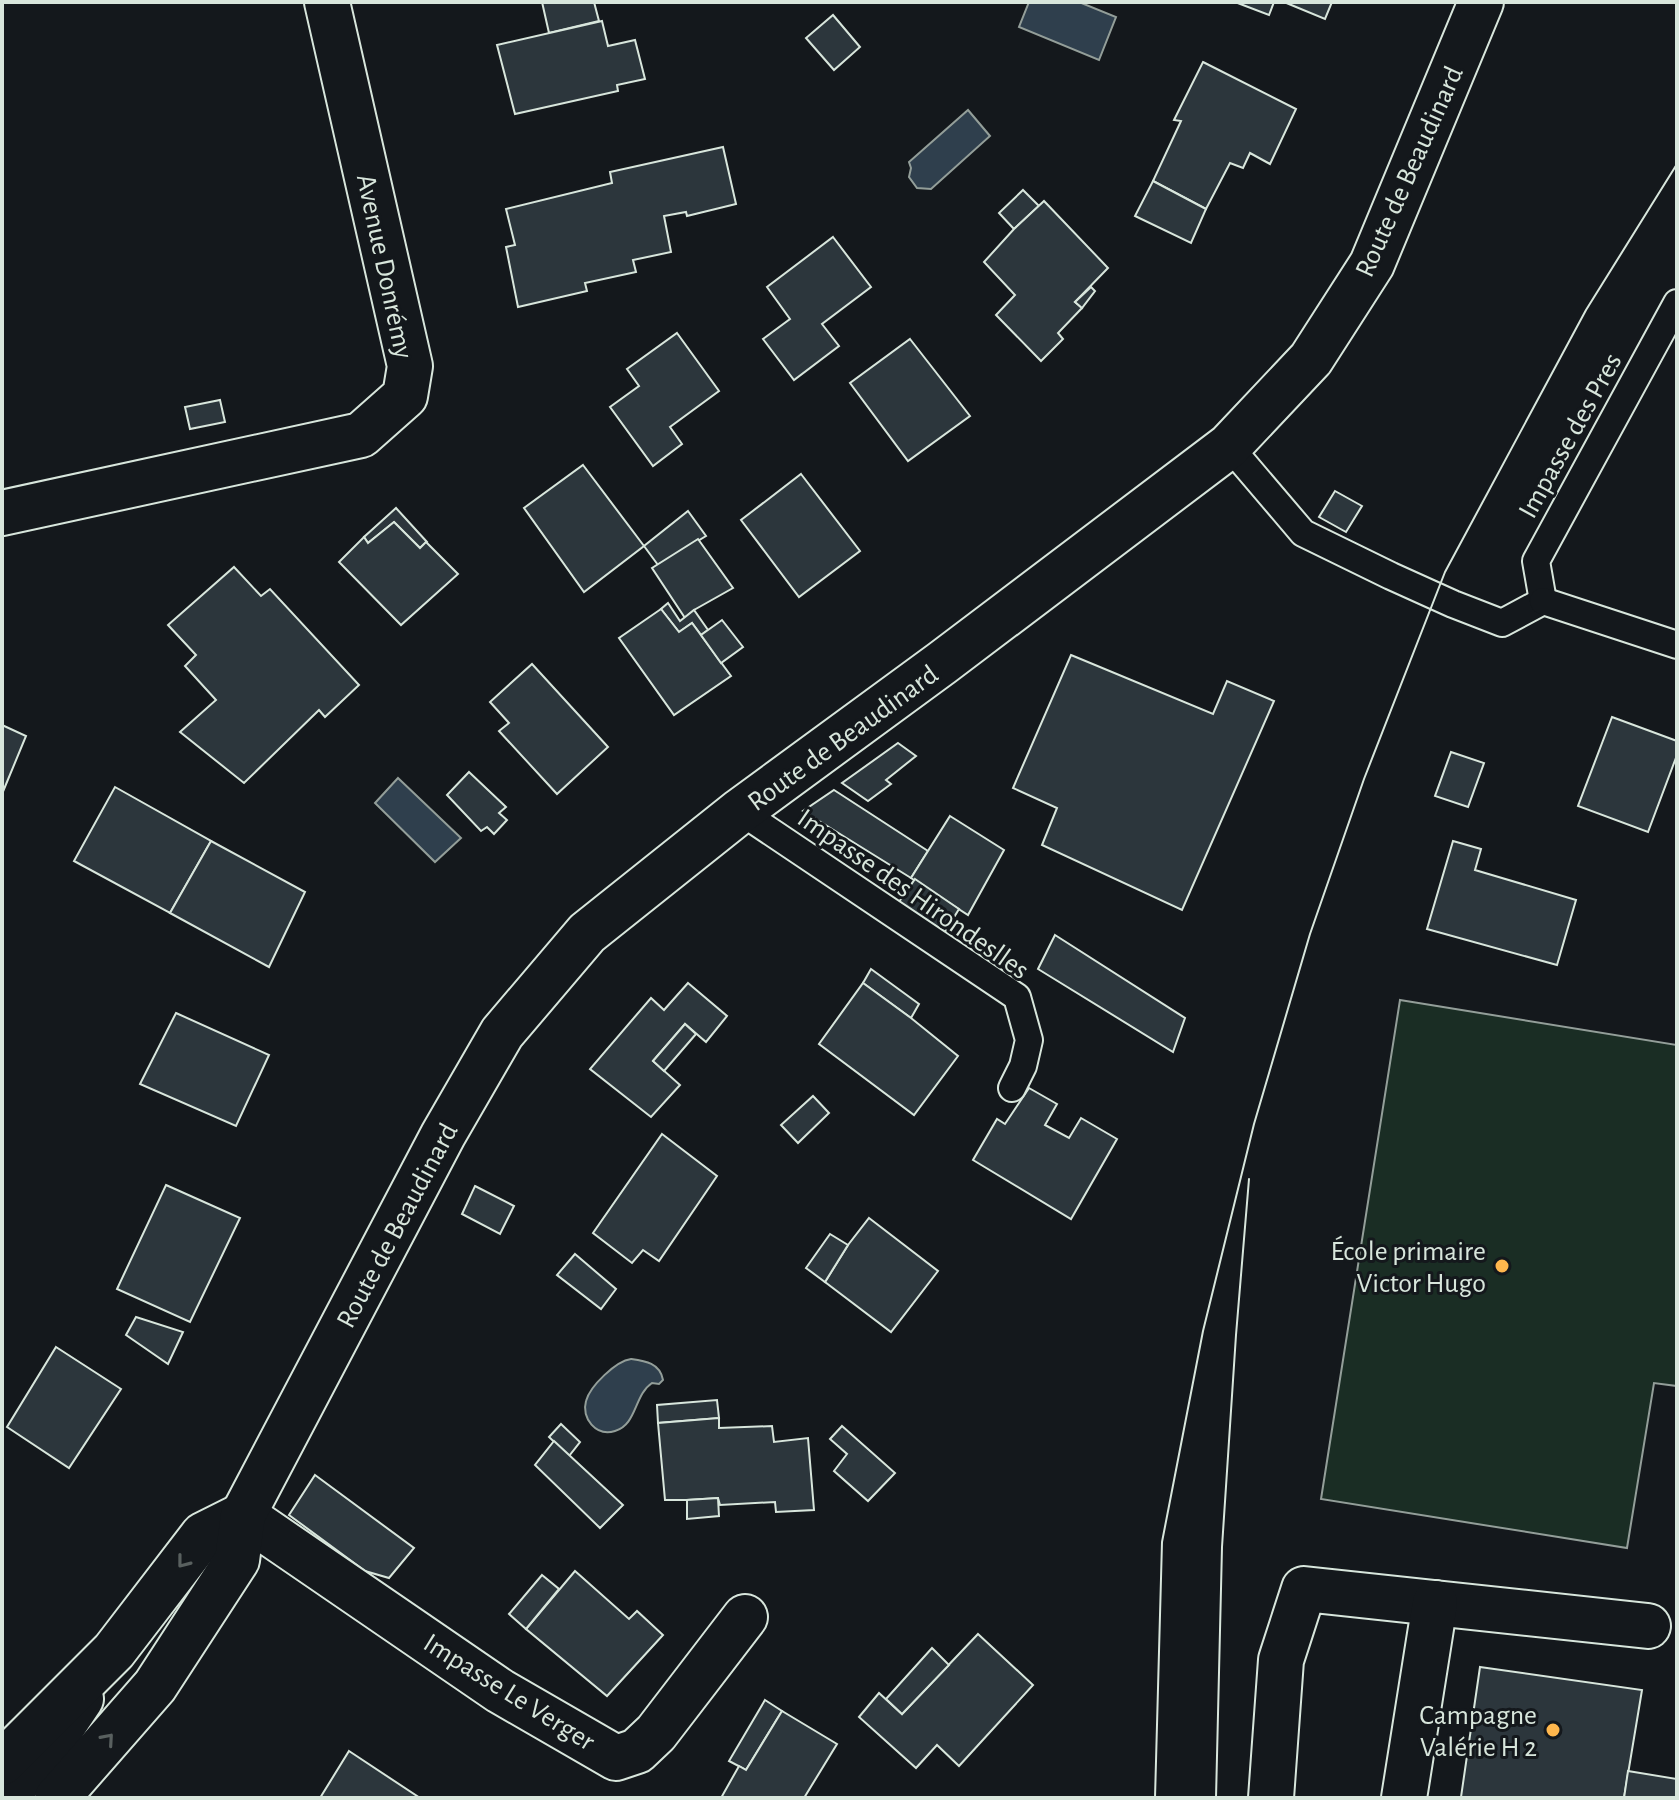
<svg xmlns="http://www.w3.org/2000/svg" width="1679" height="1800" viewBox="0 0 1679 1800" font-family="'Alegreya Sans',sans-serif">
<rect width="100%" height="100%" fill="#14181c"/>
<!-- green -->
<polygon fill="#1a2d24" stroke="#939e99" stroke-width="2" points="1400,1000 1677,1045 1677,1386 1654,1383 1627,1548 1321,1499"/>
<!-- water -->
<g fill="#2f3f4d" stroke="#939e99" stroke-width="2">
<polygon points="1029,2 1079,2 1116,17 1099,60 1019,27"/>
<polygon points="968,110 990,136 931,189 917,188 909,177 911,168 909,162"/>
<polygon points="398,778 461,838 435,862 375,803"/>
<path d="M631,1359C645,1361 660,1363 663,1380L659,1384L652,1383C634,1395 637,1425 615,1431C596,1437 581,1418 586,1401C590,1386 616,1361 631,1359Z"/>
</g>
<!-- building -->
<g fill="#2c363c" stroke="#d8e6dc" stroke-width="2">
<polygon points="542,2 594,2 599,21 549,33"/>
<polygon points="1235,2 1274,2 1269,15"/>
<polygon points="1284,2 1332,2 1325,19"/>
<polygon points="833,15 860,47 834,70 806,38"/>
<polygon points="602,21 608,46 635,40 645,79 617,85 618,91 515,114 497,45"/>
<polygon points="1203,62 1296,109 1270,164 1250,153 1243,168 1230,163 1206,209 1153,181 1181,121 1174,120"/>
<polygon points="723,147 736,204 687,216 686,212 664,216 671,252 633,260 636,272 585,283 587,291 518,307 506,247 515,245 506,209 612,183 610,172"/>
<polygon points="1153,181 1206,209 1191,243 1135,216"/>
<polygon points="1023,190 1039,206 1014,229 999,213"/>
<polygon points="1044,201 1108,268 1075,302 1082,308 1058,333 1063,339 1041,361 996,315 1015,295 984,262 1014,229"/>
<polygon points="833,237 871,287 822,324 839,346 794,380 763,339 790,319 767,287"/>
<polygon points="1091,287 1095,291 1082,308 1075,302"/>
<polygon points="677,333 719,391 670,427 682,444 653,466 610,407 639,386 627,369"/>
<polygon points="910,339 970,416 908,461 850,383"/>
<polygon points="220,400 225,422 190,429 185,407"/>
<polygon points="583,465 644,546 584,592 524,508"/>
<polygon points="801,474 860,551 799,597 741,520"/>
<polygon points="1335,491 1362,506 1346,532 1319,517"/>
<polygon points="396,508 427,542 420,548 394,522 368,543 364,537"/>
<polygon points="688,511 706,536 658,565 644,546"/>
<polygon points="394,522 420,548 426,542 458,574 401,625 339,562 364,537 368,543"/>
<polygon points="698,539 733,588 694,610 685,618 652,568"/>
<polygon points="234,567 261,596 270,589 359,685 325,717 319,710 244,783 180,732 216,700 185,666 196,655 168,625"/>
<polygon points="668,603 680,621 694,610 708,630 701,635 692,623 679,632 661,609"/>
<polygon points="661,609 679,632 692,623 731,676 674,715 619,638"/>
<polygon points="722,620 743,647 721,663 701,635"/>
<polygon points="1071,655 1213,714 1227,681 1274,701 1182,910 1042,845 1057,808 1013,788"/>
<polygon points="532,664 608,747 557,794 499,731 509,723 490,702"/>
<polygon points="1612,717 1677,741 1677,755 1648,832 1578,806"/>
<polygon points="2,725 26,736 2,794"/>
<polygon points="898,743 916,756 886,780 891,784 868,801 842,783"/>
<polygon points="1451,752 1484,763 1468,807 1435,796"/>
<polygon points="469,772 506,807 499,813 507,820 494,834 487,827 481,831 447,795"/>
<polygon points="115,787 211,841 170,913 74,861"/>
<polygon points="834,790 928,851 911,878 803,811"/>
<polygon points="950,816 1004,850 968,915 911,878"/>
<polygon points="211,841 305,892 269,967 170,913"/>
<polygon points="1453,841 1481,849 1475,870 1576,900 1557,965 1427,929"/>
<polygon points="915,879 959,909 945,932 899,902"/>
<polygon points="1055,935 1185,1018 1173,1052 1038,969"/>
<polygon points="871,969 919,1004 911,1018 863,983"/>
<polygon points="688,983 727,1016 706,1042 685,1024 653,1061 680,1085 651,1117 590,1069 651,998 664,1010"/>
<polygon points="863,983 911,1018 958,1056 914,1115 819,1044"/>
<polygon points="176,1013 269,1055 236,1126 140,1084"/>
<polygon points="685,1024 696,1034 664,1071 653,1061"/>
<polygon points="1029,1088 1057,1104 1045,1125 1069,1138 1081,1118 1117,1139 1071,1219 973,1160 997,1119 1005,1124"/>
<polygon points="813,1096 829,1113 798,1143 781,1125"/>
<polygon points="662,1134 717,1176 659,1261 643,1250 632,1263 593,1233"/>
<polygon points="166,1185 240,1218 190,1322 117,1289"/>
<polygon points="475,1186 514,1206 500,1234 462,1214"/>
<polygon points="869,1218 938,1271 891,1332 825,1282 848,1245"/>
<polygon points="830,1234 848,1245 825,1282 806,1268"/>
<polygon points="575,1254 616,1289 601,1309 557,1275"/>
<polygon points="136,1317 183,1332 168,1364 126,1335"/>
<polygon points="56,1347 121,1389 69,1468 7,1427"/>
<polygon points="717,1400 719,1418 658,1423 657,1405"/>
<polygon points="719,1418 719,1428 772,1426 774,1442 808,1438 814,1510 776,1512 775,1502 720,1505 718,1498 687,1500 665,1500 658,1423"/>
<polygon points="561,1424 580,1442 569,1456 549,1437"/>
<polygon points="842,1426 895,1473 868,1501 834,1471 847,1454 830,1439"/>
<polygon points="554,1441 623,1505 600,1528 535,1465"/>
<polygon points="315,1475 414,1548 389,1578 365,1571 289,1515"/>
<polygon points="718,1498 719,1516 687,1519 687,1500"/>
<polygon points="575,1571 629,1619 637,1611 663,1635 607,1696 526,1629"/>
<polygon points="542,1575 559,1589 526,1629 509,1614"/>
<polygon points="978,1634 1033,1685 959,1766 937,1745 916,1768 859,1717 879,1693 902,1714"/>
<polygon points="932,1648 949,1665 902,1714 886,1699"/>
<polygon points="1480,1667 1642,1690 1624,1798 1461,1797"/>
<polygon points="765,1700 782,1711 746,1770 729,1761"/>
<polygon points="782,1711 837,1744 804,1798 721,1798 739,1766 746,1770"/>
<polygon points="349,1751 420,1798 320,1798"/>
<polygon points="1628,1771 1677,1779 1677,1798 1624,1798"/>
</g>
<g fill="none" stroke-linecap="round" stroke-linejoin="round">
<!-- lane casing -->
<g stroke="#d8e6dc" stroke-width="30">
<g id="lane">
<polyline points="1229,446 1303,533 1391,576 1453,604 1502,623 1543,601"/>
<polyline points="1543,601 1536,561 1677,303"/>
<polyline points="1543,601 1677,645"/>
<polyline points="740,811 1017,997 1029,1040 1023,1066 1012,1088"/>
</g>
</g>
<!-- street casing -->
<g stroke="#d8e6dc" stroke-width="48">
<g id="street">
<polyline points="2,513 361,435 405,396 410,366 327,2"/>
<polyline points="243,1515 500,1691 616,1758 637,1751 656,1733 745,1617"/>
<polyline points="3,1798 44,1754 81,1699"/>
<polyline points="1271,1798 1281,1660 1304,1589 1648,1626"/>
<polyline points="1404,1798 1435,1603"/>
</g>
</g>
<!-- secondary casing -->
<g stroke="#d8e6dc" stroke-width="48">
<g id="secondary">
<polyline points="2,1763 114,1651 203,1535 243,1515"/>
<polyline points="57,1798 155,1686 237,1560 243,1515 443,1135 502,1033 587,933 740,811 942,663 1229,446 1311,359 1372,264 1481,2"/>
</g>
</g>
<!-- lane -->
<use href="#lane" stroke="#14181c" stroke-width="26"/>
<!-- street -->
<use href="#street" stroke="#14181c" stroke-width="44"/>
<!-- secondary -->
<use href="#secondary" stroke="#14181c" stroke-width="44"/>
<!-- tram -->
<g stroke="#d8e6dc" stroke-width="2">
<polyline points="1155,1798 1162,1542 1203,1331 1254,1124 1310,934 1364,779 1445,572 1586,310 1677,164"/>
<polyline points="1216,1798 1222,1547 1236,1335 1249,1179"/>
</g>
</g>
<!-- one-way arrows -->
<defs><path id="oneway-chevron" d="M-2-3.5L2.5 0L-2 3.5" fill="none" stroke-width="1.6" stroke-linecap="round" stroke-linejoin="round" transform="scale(2)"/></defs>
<g stroke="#59605f">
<use href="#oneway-chevron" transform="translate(183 1562) rotate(128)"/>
<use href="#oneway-chevron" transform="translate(108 1739) rotate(-49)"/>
</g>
<!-- markers -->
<g fill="#ffb74d" stroke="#14181c" stroke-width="3">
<circle cx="1502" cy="1266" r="8"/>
<circle cx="1553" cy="1730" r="8"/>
</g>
<g text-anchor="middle" stroke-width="6" stroke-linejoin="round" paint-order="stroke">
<!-- street labels -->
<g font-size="28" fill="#d8e6dc" stroke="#14181c">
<text transform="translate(1408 171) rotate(-66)" y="10">Route de Beaudinard</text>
<text transform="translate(386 266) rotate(78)" y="10">Avenue Donrémy</text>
<text transform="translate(1569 435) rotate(-61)" y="10">Impasse des Pres</text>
<text transform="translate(842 737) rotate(-36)" y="10">Route de Beaudinard</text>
<text transform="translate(914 893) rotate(35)" y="10">Impasse des Hirondeslles</text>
<text transform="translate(396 1225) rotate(-62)" y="10">Route de Beaudinard</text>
<text transform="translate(510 1691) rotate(32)" y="10">Impasse Le Verger</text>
</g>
<!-- poi labels -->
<g font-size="28" fill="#d8e6dc" stroke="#14181c" text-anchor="end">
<text x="1486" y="1260">École primaire<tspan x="1486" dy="32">Victor Hugo</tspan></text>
<text x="1537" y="1724">Campagne<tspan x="1537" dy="32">Valérie H 2</tspan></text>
</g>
</g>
<!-- border -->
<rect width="1679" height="1800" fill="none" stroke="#d8e6dc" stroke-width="8"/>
</svg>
